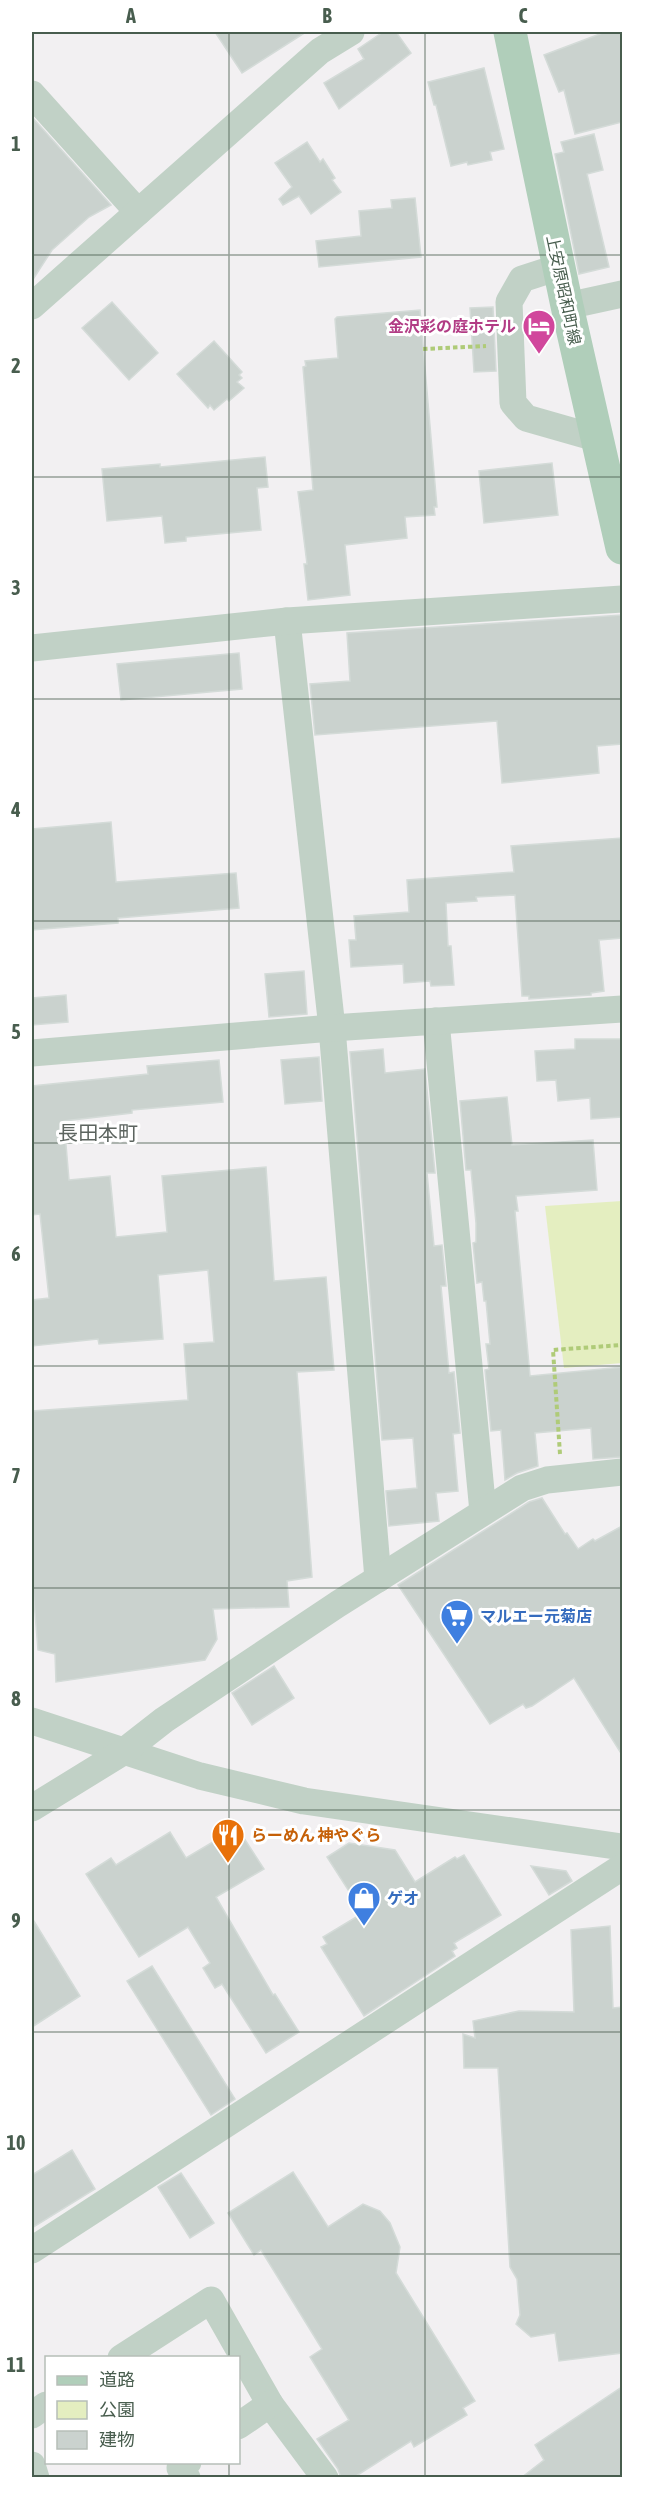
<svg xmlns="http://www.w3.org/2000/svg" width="654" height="2509" viewBox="0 0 654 2509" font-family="'Asap Condensed','Noto Sans JP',sans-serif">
<rect width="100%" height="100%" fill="#f2f0f2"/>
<!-- green -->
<polygon fill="#e4eec0" points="622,1201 622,1363 564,1368 545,1206"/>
<!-- building -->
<g fill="#cad2ce" stroke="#d4dbd8" stroke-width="1.5">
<polygon points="215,32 306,32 242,73"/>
<polygon points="383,32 396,32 411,53 339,109 324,83 364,59 358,49"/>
<polygon points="605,32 622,32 622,122 575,134 564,90 559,92 544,55"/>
<polygon points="484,68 504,149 490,152 492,160 468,165 467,162 451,166 436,105 434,105 428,82"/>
<polygon points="32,117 111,205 89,217 52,250 32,281"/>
<polygon points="594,134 603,170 587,174 609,267 579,274 555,154 564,152 561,142"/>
<polygon points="307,142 320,162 323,159 335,178 332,180 341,192 311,214 299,196 283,205 279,199 292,187 275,163"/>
<polygon points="415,198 421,257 319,267 316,241 361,236 359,211 392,208 391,200"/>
<polygon points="112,302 158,353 129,380 82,328"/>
<polygon points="493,307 496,371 474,372 470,308"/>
<polygon points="420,310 437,507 434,507 435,515 405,517 407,538 345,545 350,595 308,600 304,564 307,564 298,492 313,490 303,367 306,366 305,361 338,358 335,319 337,317"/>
<polygon points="214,341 242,372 239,375 242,378 237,382 244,388 229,401 227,399 214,410 210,405 208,408 177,374"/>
<polygon points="265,457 268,487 257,488 261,530 186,537 186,541 165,543 162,516 107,521 102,469 160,464 160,467"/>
<polygon points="552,463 558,515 484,523 479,471"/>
<polygon points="622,615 622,744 597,746 599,773 502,783 497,721 315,735 310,684 350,681 347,633"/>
<polygon points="239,653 242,689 121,700 117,664"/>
<polygon points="111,822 116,882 236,873 239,908 118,918 118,923 32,930 32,829"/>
<polygon points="622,838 622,938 599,940 604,991 591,993 591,995 529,999 529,996 522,996 515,895 476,897 477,901 446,903 448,946 451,946 454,985 431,986 430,981 404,983 403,964 351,967 349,940 356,940 354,916 409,912 407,880 514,872 511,846"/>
<polygon points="304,971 307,1014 269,1017 265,974"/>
<polygon points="66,995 68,1022 32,1025 32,998"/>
<polygon points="575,1039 622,1039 622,1117 591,1119 590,1098 558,1101 556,1080 537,1081 535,1051 575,1049"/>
<polygon points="383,1049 385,1073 425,1069 435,1173 427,1173 434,1246 442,1245 446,1286 441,1286 449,1373 454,1372 460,1433 453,1434 458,1491 436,1493 439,1521 389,1526 386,1491 417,1488 413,1438 382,1440 350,1052"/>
<polygon points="319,1057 322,1101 285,1104 281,1060"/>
<polygon points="219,1060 223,1102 132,1110 132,1113 64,1121 69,1180 110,1176 116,1237 167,1232 162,1176 266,1167 274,1281 326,1277 334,1370 297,1372 312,1577 287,1581 289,1607 213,1609 217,1639 205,1660 56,1682 55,1654 38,1650 32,1576 32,1411 188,1400 184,1344 214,1342 208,1270 158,1275 163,1339 99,1344 98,1339 32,1346 32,1300 49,1298 40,1214 32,1215 32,1086 148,1074 147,1066"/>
<polygon points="507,1097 512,1145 593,1140 597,1190 516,1196 518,1211 515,1211 530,1376 622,1367 622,1457 593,1459 591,1428 535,1433 538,1466 517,1473 505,1480 501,1430 491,1431 485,1370 489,1369 486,1344 490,1344 486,1301 484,1301 482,1282 477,1283 473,1243 476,1242 476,1223 471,1170 466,1170 460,1101"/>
<polygon points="542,1498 565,1534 567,1533 578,1549 593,1539 595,1541 622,1526 622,1755 574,1678 532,1706 526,1708 523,1704 490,1724 398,1585 529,1502"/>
<polygon points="274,1666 294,1698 252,1725 232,1693"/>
<polygon points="238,1829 264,1869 216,1897 273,1995 275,1994 299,2032 266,2053 222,1984 215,1988 203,1968 210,1963 188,1927 139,1957 86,1874 111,1858 116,1865 170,1832 186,1858 233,1830 234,1832"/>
<polygon points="349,1843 395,1850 415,1882 455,1857 457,1859 464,1855 501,1915 454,1943 457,1948 452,1951 455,1956 446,1962 364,2016 321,1947 327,1944 323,1937 363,1913 327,1857"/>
<polygon points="531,1866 566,1871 572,1881 549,1895"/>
<polygon points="32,1918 80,1996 32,2027"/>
<polygon points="610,1926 613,2008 622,2007 622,2353 559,2361 555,2333 531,2337 516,2324 520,2315 517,2279 510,2267 498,2068 464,2068 463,2034 475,2038 473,2021 519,2011 574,2012 571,1930"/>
<polygon points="152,1966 235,2099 211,2115 127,1981"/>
<polygon points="72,2150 95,2189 32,2228 32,2175"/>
<polygon points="293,2172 328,2227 363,2204 380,2211 390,2223 400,2247 396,2273 475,2401 463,2408 467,2415 414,2447 411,2441 353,2478 341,2478 338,2469 317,2439 349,2420 310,2357 322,2349 261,2250 254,2255 228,2213"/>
<polygon points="181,2173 214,2223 190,2238 158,2187"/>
<polygon points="622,2387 622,2478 521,2478 544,2460 535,2445"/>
</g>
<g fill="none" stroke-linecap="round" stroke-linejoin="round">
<!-- path -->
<g stroke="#afcb78" stroke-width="4" stroke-dasharray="4.5 3" stroke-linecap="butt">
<polyline points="423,349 486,346"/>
<polyline points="560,1454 553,1350 622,1345"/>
</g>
<!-- minor -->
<g stroke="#c1d1c6" stroke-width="27">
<polyline points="32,94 138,212"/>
<polyline points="559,267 522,279 509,302 513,403 526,418 596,438"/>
<polyline points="32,306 320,51 351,32"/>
<polyline points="567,306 622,294"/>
<polyline points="287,621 332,1028 378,1579"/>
<polyline points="32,648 287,621 622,599"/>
<polyline points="436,1021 483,1512"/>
<polyline points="32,1053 332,1028 622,1009"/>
<polyline points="32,1721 200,1776 304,1801 622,1847"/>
<polyline points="32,1808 123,1752 164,1720 338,1604 522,1488 547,1480 622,1472"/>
<polyline points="32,2250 622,1867"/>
<polyline points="121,2358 211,2300 270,2404 325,2478"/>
<polyline points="32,2415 46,2405"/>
<polyline points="238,2426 270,2404"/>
<polyline points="32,2465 36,2478"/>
<polyline points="187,2478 180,2468 188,2462"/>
</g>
<!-- major -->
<polyline stroke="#b0ceba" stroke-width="33" points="510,32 567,306 622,548"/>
</g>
<!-- grid -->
<path fill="none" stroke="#485d4e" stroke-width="1.5" stroke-opacity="0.55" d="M229,32V2358M425,32V2478M32,255H622M32,477H622M32,699H622M32,921H622M32,1143H622M32,1366H622M32,1588H622M32,1810H622M32,2032H622M32,2254H622M229,2462V2478"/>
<!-- icons -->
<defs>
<g id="hotel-pin" transform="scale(1.725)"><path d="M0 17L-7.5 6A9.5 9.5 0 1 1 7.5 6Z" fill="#d1479c" stroke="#fff"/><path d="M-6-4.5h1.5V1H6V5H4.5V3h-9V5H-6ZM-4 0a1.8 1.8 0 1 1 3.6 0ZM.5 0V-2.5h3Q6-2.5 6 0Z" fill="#fff"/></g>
<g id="supermarket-pin" transform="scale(1.725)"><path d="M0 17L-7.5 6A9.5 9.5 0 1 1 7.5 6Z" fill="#3f7fe0" stroke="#fff"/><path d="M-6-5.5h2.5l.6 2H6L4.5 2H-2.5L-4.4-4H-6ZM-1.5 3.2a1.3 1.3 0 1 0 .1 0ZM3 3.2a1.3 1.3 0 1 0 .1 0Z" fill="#fff"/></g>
<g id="restaurant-pin" transform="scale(1.725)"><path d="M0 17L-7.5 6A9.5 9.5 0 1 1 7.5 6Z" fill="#e8710a" stroke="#fff"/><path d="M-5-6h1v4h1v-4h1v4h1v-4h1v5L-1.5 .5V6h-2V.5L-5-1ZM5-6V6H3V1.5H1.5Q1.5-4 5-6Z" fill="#fff"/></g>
<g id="shop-pin" transform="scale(1.725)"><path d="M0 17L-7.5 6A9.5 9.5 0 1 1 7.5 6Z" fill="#3f7fe0" stroke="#fff"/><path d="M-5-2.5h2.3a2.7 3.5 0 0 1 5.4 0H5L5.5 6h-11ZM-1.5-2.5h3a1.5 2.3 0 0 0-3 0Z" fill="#fff"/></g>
</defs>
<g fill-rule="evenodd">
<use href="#hotel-pin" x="539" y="326"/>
<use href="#supermarket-pin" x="457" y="1616"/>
<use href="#restaurant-pin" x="228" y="1835"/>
<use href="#shop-pin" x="364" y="1898"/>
</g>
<g text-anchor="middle" stroke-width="6" stroke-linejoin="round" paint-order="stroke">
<!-- street labels -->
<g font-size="16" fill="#485d4e" stroke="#fff">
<text transform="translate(564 290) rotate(78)" y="6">上安原昭和町線</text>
</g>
<!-- hotel labels -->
<g font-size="16" font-weight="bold" fill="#b23c85" stroke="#fff" text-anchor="end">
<text x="516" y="332">金沢彩の庭ホテル</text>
</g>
<!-- shop labels -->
<g font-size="16" font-weight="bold" fill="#366cbe" stroke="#fff" text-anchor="start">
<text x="480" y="1622">マルエー元菊店</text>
<text x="387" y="1904">ゲオ</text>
</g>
<!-- food labels -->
<g font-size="16" font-weight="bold" fill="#c56008" stroke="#fff" text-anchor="start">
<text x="251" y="1841">らーめん 神やぐら</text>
</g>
<!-- quarter labels -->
<g font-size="20" fill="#5c645f" stroke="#fff">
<text x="98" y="1140">長田本町</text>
</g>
</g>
<!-- border -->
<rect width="654" height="2509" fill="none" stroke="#ffffff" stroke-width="66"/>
<!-- legend -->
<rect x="45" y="2356" width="195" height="108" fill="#ffffff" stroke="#b6beb8" stroke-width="1.5"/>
<rect x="57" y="2376" width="30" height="9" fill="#b0ceba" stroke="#b6beb8" stroke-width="1.5"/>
<text x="99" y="2386" font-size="18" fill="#485d4e">道路</text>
<rect x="57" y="2401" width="30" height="18" fill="#e4eec0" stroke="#b6beb8" stroke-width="1.5"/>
<text x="99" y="2416" font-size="18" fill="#485d4e">公園</text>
<rect x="57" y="2431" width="30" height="18" fill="#cad2ce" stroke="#b6beb8" stroke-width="1.5"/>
<text x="99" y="2446" font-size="18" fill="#485d4e">建物</text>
<rect x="33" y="33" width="588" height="2443" fill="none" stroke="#485d4e" stroke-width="2"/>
<g font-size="20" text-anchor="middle" font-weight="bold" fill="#485d4e">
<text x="131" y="23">A</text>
<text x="327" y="23">B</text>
<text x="523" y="23">C</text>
<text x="16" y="151">1</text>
<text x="16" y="373">2</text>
<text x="16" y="595">3</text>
<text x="16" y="817">4</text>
<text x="16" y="1039">5</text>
<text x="16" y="1261">6</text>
<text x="16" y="1483">7</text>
<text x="16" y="1706">8</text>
<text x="16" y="1928">9</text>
<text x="16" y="2150">10</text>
<text x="16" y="2372">11</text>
</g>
</svg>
